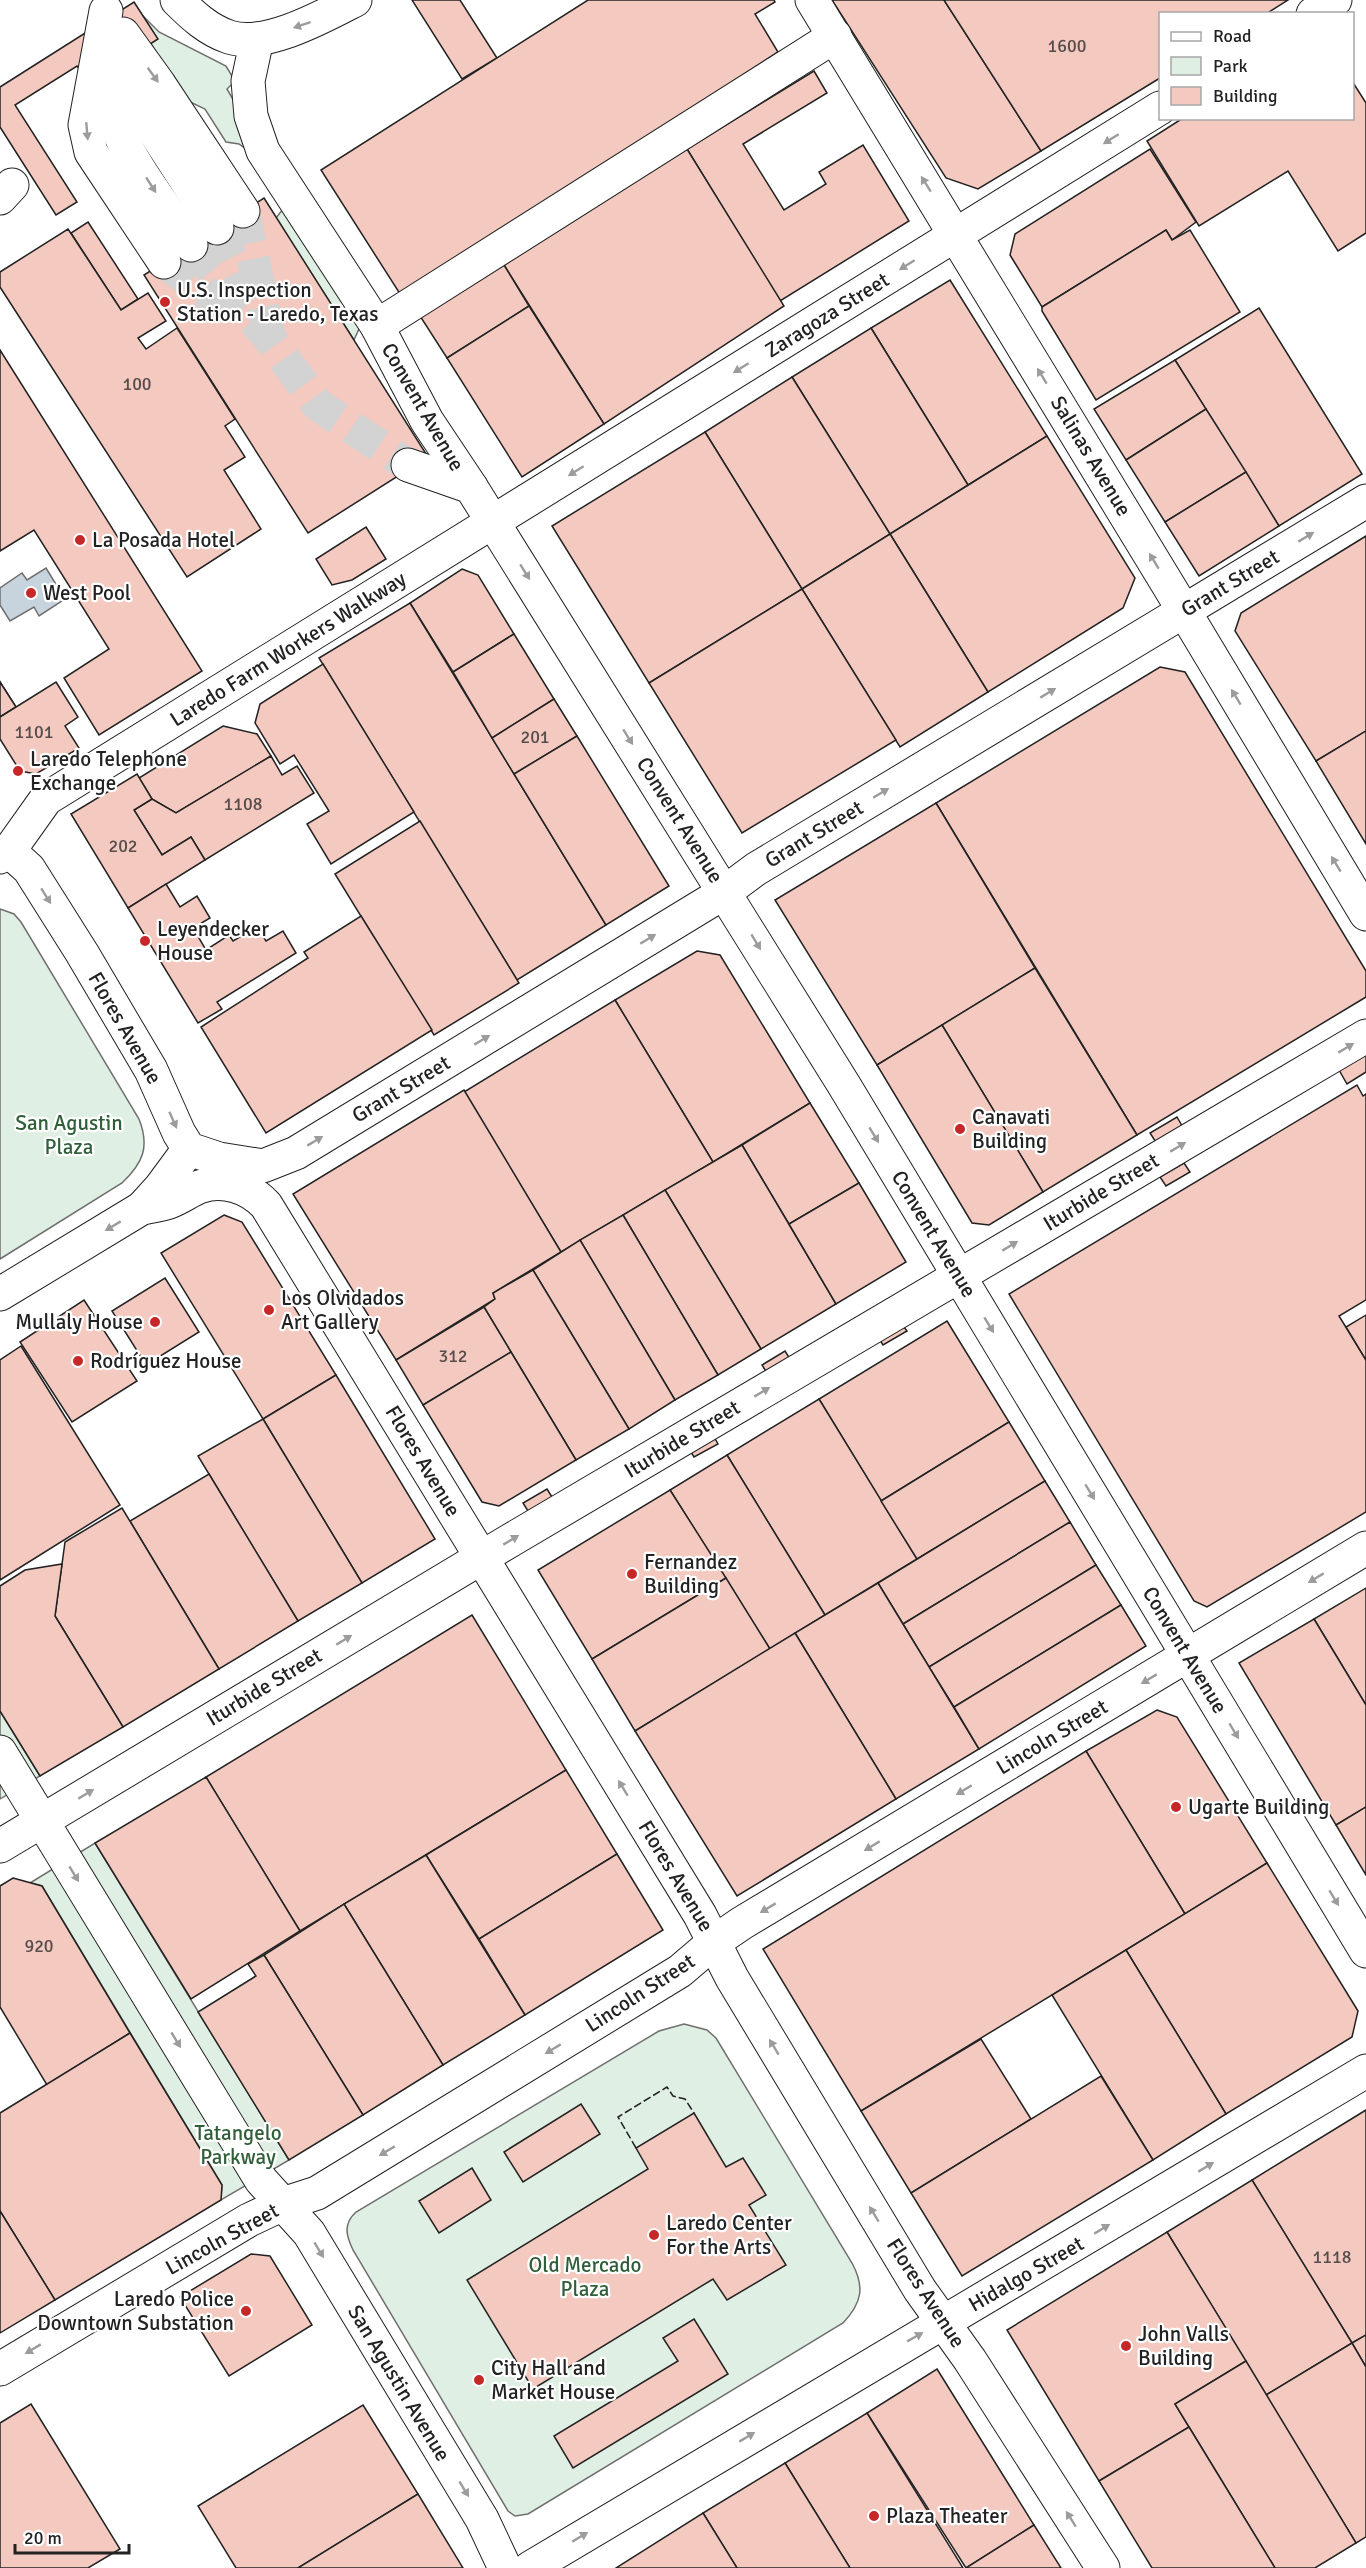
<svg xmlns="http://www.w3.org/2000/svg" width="1366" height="2568" viewBox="0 0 1366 2568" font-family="Signika,sans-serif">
<rect width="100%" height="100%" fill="#fff"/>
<!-- green -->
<g fill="#e0efe3" stroke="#6f6f6f" stroke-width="1.5">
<polygon points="136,9 159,32 226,66 235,81 227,89 362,322 354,340 276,218 283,209 246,149 239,144 226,142 205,109 186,100 150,42"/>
<path d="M0,909L14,914L21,922L139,1119C150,1147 143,1163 122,1183L0,1259Z"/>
<polygon points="0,1711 40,1776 0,1799"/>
<polygon points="95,1843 289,2160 221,2200 222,2185 42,1886 30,1883"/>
<path d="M684,2024L707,2030L716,2038L852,2263C865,2287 862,2303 843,2323L528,2514L515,2516L508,2511L353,2250C346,2235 343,2224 356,2212L659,2031Z"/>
</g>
<!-- water -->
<polygon fill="#c7d3dd" stroke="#6f6f6f" stroke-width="1.5" points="46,568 65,599 39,616 34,607 10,621 0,605 0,588 22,573 27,580"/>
<!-- building -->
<g fill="#f3c9c0" stroke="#222" stroke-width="1.5">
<polygon points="412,0 460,0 497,58 462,79"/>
<polygon points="588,0 774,0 775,2 755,14 778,52 402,297 321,170"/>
<polygon points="832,0 944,0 1041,151 978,189 946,178"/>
<polygon points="944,0 1288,0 1266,14 1160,14 1160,78 1041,151"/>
<polygon points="134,2 158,39 89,83 77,66 15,105 77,202 56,215 0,127 0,87"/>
<polygon points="814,71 827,93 743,144 784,210 826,184 819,172 863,145 909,221 780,301 687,149"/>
<polygon points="1352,81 1366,103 1366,233 1338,251 1288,171 1199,226 1147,141 1183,118 1352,118"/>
<polygon points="687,149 784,306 604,424 504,265"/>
<polygon points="1150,149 1196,222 1172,240 1166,230 1042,307 1010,255 1015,234"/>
<polygon points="264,198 428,457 308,533 144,275"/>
<polygon points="88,222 138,299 121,310 71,233"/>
<polygon points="68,229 121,310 148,293 166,321 138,338 146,349 177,328 235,419 225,426 245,457 224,470 261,529 187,577 0,287 0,272"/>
<polygon points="1166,230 1172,240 1190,230 1240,312 1096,400 1042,311 1042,307"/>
<polygon points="504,265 529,306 447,358 420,316"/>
<polygon points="950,280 1047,436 968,485 871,328"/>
<polygon points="529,306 604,424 522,477 447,358"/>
<polygon points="1259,308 1362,474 1279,526 1175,360"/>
<polygon points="871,328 968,485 890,534 792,377"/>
<polygon points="0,350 202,671 99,735 64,678 109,649 34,530 0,551"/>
<polygon points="1175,360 1206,409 1126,460 1094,409"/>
<polygon points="792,377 890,534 802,589 705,432"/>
<polygon points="1206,409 1246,472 1165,522 1126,460"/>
<polygon points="705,432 802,589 649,683 552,526"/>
<polygon points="1047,436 1135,578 1123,608 988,692 890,534"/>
<polygon points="1246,472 1279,526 1199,576 1165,522"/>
<polygon points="366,527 386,559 352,580 332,585 316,559"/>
<polygon points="890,534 988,692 900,747 802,589"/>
<polygon points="1366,536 1366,731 1316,761 1235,631 1241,613"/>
<polygon points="462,569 478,575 514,634 453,672 410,603"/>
<polygon points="802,589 896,740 742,833 649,683"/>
<polygon points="410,603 606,925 517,980 319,658"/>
<polygon points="514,634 554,699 492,738 453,672"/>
<polygon points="323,664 414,812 331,864 307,824 329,811 294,755 280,764 255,723 260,704"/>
<polygon points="1160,667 1185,672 1366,971 1366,997 1137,1135 936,803"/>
<polygon points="0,682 16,707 0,717"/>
<polygon points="0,682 16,707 0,717"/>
<polygon points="56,682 78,717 65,726 79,748 36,774 20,771 0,739 0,717"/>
<polygon points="554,699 577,736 514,774 492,738"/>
<polygon points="223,726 257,734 271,756 176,813 152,799 139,778"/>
<polygon points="1366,731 1366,844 1316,761"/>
<polygon points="577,736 669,886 606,925 514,774"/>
<polygon points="271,756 282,775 297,766 314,793 205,860 191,837 162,855 134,810 152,799 176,813"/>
<polygon points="137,774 152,799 134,810 162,855 191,837 205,860 128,908 71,814"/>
<polygon points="936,803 1035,968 877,1065 775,900"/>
<polygon points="420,821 519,983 434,1035 335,874"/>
<polygon points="166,884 180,907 197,896 210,918 193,928 206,950 229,935 233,941 257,927 266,941 283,931 296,953 217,1002 222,1009 198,1023 128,908"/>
<polygon points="361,916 432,1030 266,1133 201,1027 308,958 304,952"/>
<polygon points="697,951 720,955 810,1103 713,1162 615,1000"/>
<polygon points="1035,968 1137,1135 1043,1192 942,1025"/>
<polygon points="615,1000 713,1162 561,1252 464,1092"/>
<polygon points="942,1025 1043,1192 989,1225 972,1223 877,1065"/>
<polygon points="1366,1054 1366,1072 1347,1084 1339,1070"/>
<polygon points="1357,1085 1363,1096 1366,1094 1366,1300 1339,1316 1366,1360 1366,1512 1207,1607 1194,1601 1009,1294"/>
<polygon points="464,1090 561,1252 493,1293 495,1299 396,1360 293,1194"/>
<polygon points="810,1103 859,1183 789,1224 742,1145"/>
<polygon points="1177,1117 1185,1131 1159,1147 1150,1133"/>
<polygon points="742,1145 836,1304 761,1349 665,1190"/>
<polygon points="1184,1163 1190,1172 1166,1186 1160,1177"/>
<polygon points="859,1183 906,1262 836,1304 789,1224"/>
<polygon points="665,1190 761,1349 718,1375 623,1215"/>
<polygon points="224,1215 242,1222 336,1375 263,1419 161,1253"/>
<polygon points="623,1215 718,1375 675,1400 580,1240"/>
<polygon points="580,1240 675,1400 629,1429 533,1270"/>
<polygon points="533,1270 629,1429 576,1460 484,1307 495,1299 493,1293"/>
<polygon points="165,1278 199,1332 146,1365 112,1311"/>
<polygon points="84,1300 137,1381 72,1422 20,1342"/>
<polygon points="484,1307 511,1352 423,1405 396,1360"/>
<polygon points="1366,1315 1366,1360 1346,1327"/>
<polygon points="947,1321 1009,1422 881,1501 819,1399"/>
<polygon points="901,1323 907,1331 883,1345 878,1337"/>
<polygon points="21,1346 120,1505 0,1580 0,1360"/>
<polygon points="785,1351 790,1359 767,1373 762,1365"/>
<polygon points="511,1352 576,1460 499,1506 482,1502 423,1405"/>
<polygon points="336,1375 435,1539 362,1583 263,1419"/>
<polygon points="819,1399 917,1559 825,1615 727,1455"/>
<polygon points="263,1419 362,1583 298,1621 198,1456"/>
<polygon points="1009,1422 1045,1481 917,1559 881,1501"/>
<polygon points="713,1435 718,1444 694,1457 689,1449"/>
<polygon points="727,1455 825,1615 770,1649 670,1490"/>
<polygon points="209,1474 298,1621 219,1669 130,1521"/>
<polygon points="1045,1481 1070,1522 903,1624 878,1583"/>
<polygon points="547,1489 552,1497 528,1511 523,1503"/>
<polygon points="670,1490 726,1578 592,1659 538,1570"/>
<polygon points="122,1508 219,1669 123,1727 55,1616 65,1542"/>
<polygon points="1070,1522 1096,1565 929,1667 903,1624"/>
<polygon points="62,1564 55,1616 123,1727 40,1776 0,1711 0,1586 25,1570"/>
<polygon points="1096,1565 1121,1605 954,1707 929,1667"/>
<polygon points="726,1578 770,1649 635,1731 592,1659"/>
<polygon points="878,1583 979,1749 896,1799 795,1633"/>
<polygon points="1366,1588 1366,1705 1314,1619"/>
<polygon points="1121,1605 1146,1646 979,1749 954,1707"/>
<polygon points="472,1615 566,1770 300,1931 206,1777"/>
<polygon points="1314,1619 1366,1705 1366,1807 1336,1825 1239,1663"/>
<polygon points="795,1633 896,1799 737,1896 635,1731"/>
<polygon points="1157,1710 1177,1717 1267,1863 1185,1914 1086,1751"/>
<polygon points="1086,1751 1185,1914 861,2111 763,1949"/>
<polygon points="566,1770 617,1854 479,1939 426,1855"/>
<polygon points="206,1777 300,1931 191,1999 95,1843"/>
<polygon points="1366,1807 1366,1875 1336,1825"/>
<polygon points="617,1854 663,1930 525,2015 479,1939"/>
<polygon points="426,1855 525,2015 443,2065 344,1904"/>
<polygon points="1267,1863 1358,2011 1352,2037 1226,2114 1126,1950"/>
<polygon points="13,1878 42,1886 130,2033 47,2085 0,2007 0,1886"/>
<polygon points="344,1904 443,2065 363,2115 264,1955"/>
<polygon points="1126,1950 1226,2114 1153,2160 1052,1995"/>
<polygon points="264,1955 363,2115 289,2160 198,2012 256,1976 248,1964"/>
<polygon points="130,2033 222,2185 221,2200 55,2300 0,2211 0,2113"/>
<polygon points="981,2039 1031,2119 911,2193 861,2111"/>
<polygon points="1101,2076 1153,2160 962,2276 911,2193"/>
<polygon points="581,2104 600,2134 523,2182 504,2152"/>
<polygon points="1366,2110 1366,2335 1352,2343 1252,2180"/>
<polygon points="694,2113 726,2167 743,2158 766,2195 749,2205 786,2265 727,2300 713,2279 533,2389 467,2280 648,2169 636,2148"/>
<polygon points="472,2168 491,2200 439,2233 419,2201"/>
<polygon points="1252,2180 1352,2343 1266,2395 1167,2232"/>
<polygon points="0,2211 55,2300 0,2333"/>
<polygon points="1167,2232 1246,2361 1175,2404 1189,2427 1099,2481 1007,2330"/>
<polygon points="251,2254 270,2256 312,2325 229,2376 180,2297"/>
<polygon points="694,2319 728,2374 573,2468 554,2436 678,2361 663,2338"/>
<polygon points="1366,2335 1366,2367 1352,2343"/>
<polygon points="1352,2343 1366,2367 1366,2537 1356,2543 1266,2395"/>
<polygon points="1246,2361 1356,2543 1315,2568 1275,2568 1175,2404"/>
<polygon points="937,2369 1034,2525 966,2568 867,2413"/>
<polygon points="31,2404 120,2549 88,2568 0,2568 0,2423"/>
<polygon points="363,2405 418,2494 298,2568 236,2568 198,2506"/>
<polygon points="867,2413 963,2568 850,2568 785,2463"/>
<polygon points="1189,2427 1275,2568 1152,2568 1099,2481"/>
<polygon points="785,2463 850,2568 737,2568 703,2513"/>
<polygon points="418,2494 463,2568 298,2568"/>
<polygon points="703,2513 737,2568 616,2568"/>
<polygon points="1034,2525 1061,2568 966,2568"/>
</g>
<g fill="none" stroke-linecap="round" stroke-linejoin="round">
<!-- major-tunnel -->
<g stroke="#d3d3d3" stroke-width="33" stroke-dasharray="33 16" stroke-linecap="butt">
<polyline points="243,211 269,335"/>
<polyline points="217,228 248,292"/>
<polyline points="191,245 270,339 318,405 408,465"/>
<polyline points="164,262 228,309"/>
</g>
<!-- minor casing -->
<g stroke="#222" stroke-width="35">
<g id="minor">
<polyline points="1313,14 1335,0"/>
<polyline points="257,39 248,81 251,116 263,151 377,326 427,421 471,487"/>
<polyline points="0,198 12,185"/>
<polyline points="377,326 835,36"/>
<polyline points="9,851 29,869 82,953 151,1070 179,1133 189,1149 219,1159 263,1166 296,1153 725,892 756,869 1184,611 812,0"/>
<polyline points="0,857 9,851 46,799 1160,108"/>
<polyline points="142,1208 161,1187 189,1149"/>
<path d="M0,1294L142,1208C151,1206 161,1205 169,1202C180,1198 189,1191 199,1187C223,1178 249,1187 266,1205L700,1915L732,1978L920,2290L970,2360L1103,2568"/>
<polyline points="0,1752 261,2180 309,2233 482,2519 505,2568"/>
<polyline points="0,1846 511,1540 1366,1036"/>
<polyline points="0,2369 249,2220 283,2204 317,2193 680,1971 714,1942 742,1923 1366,1548"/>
<polyline points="530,2568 1366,2071"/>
</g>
</g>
<!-- major casing -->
<g stroke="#222" stroke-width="35">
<g id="major">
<path d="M177,0C192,15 208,30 229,37C265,49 324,16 355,0"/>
<polyline points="106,11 85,125 91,152 164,262"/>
<polyline points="123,34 159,84 243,211"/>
<polyline points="117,44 136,103 217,228"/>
<path d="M107,65C108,83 108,102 114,119C127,160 167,209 191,245"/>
<polyline points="408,465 471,487 844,1085 1366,1951"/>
<polyline points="1366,501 1184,611 1366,914"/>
</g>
</g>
<!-- minor -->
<use href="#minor" stroke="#fff" stroke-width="33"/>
<!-- major -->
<use href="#major" stroke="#fff" stroke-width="33"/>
<!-- fence -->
<polyline stroke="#222" stroke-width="1.5" stroke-dasharray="8 3" stroke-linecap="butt" points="636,2148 618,2117 667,2087 673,2096 685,2099 694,2113"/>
</g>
<!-- one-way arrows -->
<defs><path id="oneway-solid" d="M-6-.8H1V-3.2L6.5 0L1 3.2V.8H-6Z" transform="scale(1.5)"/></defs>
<g fill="#9c9c9c">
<use href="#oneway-solid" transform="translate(302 25) rotate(162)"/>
<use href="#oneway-solid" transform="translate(153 75) rotate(54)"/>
<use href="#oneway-solid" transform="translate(87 131) rotate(85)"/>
<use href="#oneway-solid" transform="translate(1111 139) rotate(148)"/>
<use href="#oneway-solid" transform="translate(926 184) rotate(-122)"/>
<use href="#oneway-solid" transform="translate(151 185) rotate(57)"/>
<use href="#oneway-solid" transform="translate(907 265) rotate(148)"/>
<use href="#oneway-solid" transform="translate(741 368) rotate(148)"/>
<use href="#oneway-solid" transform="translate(1042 376) rotate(-121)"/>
<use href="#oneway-solid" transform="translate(576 471) rotate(148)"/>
<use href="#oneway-solid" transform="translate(1306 537) rotate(-31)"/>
<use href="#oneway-solid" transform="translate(1154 561) rotate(-121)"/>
<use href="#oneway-solid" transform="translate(525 572) rotate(58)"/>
<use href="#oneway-solid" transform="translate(1048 693) rotate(-31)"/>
<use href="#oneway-solid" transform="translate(1236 697) rotate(-121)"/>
<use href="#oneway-solid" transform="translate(628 737) rotate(58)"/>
<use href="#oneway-solid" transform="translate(881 793) rotate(-31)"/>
<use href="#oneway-solid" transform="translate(1336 864) rotate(-121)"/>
<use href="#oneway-solid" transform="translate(46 896) rotate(58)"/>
<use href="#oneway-solid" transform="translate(648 939) rotate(-31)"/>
<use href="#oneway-solid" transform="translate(756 942) rotate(59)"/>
<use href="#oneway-solid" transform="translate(482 1040) rotate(-31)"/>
<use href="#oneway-solid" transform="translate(1346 1048) rotate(-31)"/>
<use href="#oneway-solid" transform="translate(173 1120) rotate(66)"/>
<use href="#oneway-solid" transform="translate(874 1135) rotate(59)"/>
<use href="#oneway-solid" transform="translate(315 1141) rotate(-31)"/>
<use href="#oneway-solid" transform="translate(1178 1147) rotate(-31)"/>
<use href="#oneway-solid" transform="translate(113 1226) rotate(149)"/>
<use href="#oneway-solid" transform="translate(1010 1246) rotate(-31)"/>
<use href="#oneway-solid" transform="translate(989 1325) rotate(59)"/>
<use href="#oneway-solid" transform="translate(762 1392) rotate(-31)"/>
<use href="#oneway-solid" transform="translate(1090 1492) rotate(59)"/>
<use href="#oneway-solid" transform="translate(511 1540) rotate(-31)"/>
<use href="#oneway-solid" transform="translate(1316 1578) rotate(149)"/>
<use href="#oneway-solid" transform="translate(344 1640) rotate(-31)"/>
<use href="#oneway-solid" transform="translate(1149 1679) rotate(149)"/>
<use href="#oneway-solid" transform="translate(1234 1731) rotate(59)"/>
<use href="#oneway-solid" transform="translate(623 1788) rotate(-121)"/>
<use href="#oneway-solid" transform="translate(964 1790) rotate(149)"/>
<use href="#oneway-solid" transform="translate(86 1794) rotate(-31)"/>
<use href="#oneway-solid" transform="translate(872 1846) rotate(149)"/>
<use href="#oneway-solid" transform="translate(74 1874) rotate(59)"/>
<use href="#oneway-solid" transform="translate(1334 1898) rotate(59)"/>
<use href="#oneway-solid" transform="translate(768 1908) rotate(149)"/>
<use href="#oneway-solid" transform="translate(176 2040) rotate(59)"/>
<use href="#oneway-solid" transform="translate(774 2047) rotate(-121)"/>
<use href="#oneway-solid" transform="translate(553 2049) rotate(149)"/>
<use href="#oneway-solid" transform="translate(387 2151) rotate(149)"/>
<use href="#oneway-solid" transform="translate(1206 2167) rotate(-31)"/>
<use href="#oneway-solid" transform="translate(874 2214) rotate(-121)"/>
<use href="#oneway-solid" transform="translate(1102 2229) rotate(-31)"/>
<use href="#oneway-solid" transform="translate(319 2250) rotate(59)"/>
<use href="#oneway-solid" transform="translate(915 2337) rotate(-29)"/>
<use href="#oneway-solid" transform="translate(33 2349) rotate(149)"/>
<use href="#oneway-solid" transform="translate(747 2437) rotate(-31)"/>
<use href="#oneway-solid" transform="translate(464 2489) rotate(59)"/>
<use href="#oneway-solid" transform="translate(1071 2519) rotate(-122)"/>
<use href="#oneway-solid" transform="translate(580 2537) rotate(-31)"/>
</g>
<!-- markers -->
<g fill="#c62828" stroke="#fff" stroke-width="2">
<circle cx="165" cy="302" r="6"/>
<circle cx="80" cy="540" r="6"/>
<circle cx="31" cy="593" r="6"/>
<circle cx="18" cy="771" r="6"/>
<circle cx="145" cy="941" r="6"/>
<circle cx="960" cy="1129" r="6"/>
<circle cx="269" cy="1310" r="6"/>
<circle cx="155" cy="1322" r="6"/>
<circle cx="78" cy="1361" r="6"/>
<circle cx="632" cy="1574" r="6"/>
<circle cx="1176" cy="1807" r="6"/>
<circle cx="654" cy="2235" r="6"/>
<circle cx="246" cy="2311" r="6"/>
<circle cx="1126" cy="2346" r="6"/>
<circle cx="479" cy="2380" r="6"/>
<circle cx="874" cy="2516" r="6"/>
</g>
<g text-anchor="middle" stroke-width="4.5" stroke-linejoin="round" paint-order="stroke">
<!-- number labels -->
<g font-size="18" fill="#564c4a">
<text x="1067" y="52">1600</text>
<text x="137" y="390">100</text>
<text x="34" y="738">1101</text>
<text x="535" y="743">201</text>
<text x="243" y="810">1108</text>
<text x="123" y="852">202</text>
<text x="453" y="1362">312</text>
<text x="39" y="1952">920</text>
<text x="1332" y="2263">1118</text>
</g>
<!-- poi labels -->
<g font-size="21" fill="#222" stroke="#fff" text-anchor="start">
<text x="177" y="297">U.S. Inspection<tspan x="177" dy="24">Station - Laredo, Texas</tspan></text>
<text x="92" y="547">La Posada Hotel</text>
<text x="43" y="600">West Pool</text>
<text x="30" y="766">Laredo Telephone<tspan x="30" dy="24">Exchange</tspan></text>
<text x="157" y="936">Leyendecker<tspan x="157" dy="24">House</tspan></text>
<text x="972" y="1124">Canavati<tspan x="972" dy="24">Building</tspan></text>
<text x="281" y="1305">Los Olvidados<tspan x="281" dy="24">Art Gallery</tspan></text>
<text x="143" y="1329" text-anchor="end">Mullaly House</text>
<text x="90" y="1368">Rodríguez House</text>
<text x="644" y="1569">Fernandez<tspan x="644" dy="24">Building</tspan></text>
<text x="1188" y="1814">Ugarte Building</text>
<text x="666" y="2230">Laredo Center<tspan x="666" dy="24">For the Arts</tspan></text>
<text x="234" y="2306" text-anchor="end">Laredo Police<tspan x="234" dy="24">Downtown Substation</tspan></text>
<text x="1138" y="2341">John Valls<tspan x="1138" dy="24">Building</tspan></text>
<text x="491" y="2375">City Hall and<tspan x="491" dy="24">Market House</tspan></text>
<text x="886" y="2523">Plaza Theater</text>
</g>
<!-- street labels -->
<g font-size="21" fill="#222" stroke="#fff">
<text transform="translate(827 315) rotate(-32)" y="7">Zaragoza Street</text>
<text transform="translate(423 407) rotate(60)" y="7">Convent Avenue</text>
<text transform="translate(1091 456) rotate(59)" y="7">Salinas Avenue</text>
<text transform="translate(1230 583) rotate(-31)" y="7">Grant Street</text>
<text transform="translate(288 649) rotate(-32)" y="7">Laredo Farm Workers Walkway</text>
<text transform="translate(680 820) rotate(58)" y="7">Convent Avenue</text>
<text transform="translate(814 834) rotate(-31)" y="7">Grant Street</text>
<text transform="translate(125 1028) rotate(60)" y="7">Flores Avenue</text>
<text transform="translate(401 1089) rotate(-31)" y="7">Grant Street</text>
<text transform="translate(1101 1192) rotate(-31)" y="7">Iturbide Street</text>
<text transform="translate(934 1234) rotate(59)" y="7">Convent Avenue</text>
<text transform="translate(682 1439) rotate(-31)" y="7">Iturbide Street</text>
<text transform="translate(423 1461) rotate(59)" y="7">Flores Avenue</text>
<text transform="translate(1185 1650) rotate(59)" y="7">Convent Avenue</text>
<text transform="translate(264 1687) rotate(-31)" y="7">Iturbide Street</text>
<text transform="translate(1052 1737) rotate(-31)" y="7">Lincoln Street</text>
<text transform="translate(676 1876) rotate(59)" y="7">Flores Avenue</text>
<text transform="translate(640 1993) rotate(-33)" y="7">Lincoln Street</text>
<text transform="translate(222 2239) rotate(-29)" y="7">Lincoln Street</text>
<text transform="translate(1026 2274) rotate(-30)" y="7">Hidalgo Street</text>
<text transform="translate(926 2293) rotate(57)" y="7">Flores Avenue</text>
<text transform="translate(399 2383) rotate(59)" y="7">San Agustin Avenue</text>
</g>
<!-- park labels -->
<g font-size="21" fill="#2f5e38" stroke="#fff">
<text x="69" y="1130">San Agustin<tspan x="69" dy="24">Plaza</tspan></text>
<text x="238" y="2140">Tatangelo<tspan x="238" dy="24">Parkway</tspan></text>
<text x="585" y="2272">Old Mercado<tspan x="585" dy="24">Plaza</tspan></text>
</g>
</g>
<!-- legend -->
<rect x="1159" y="12" width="195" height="108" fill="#ffffff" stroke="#a7a7a7" stroke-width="1.5"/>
<rect x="1171" y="32" width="30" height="9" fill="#ffffff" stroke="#a7a7a7" stroke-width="1.5"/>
<text x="1213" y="42" font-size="18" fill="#222222">Road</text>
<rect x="1171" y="57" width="30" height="18" fill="#e0efe3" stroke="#a7a7a7" stroke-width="1.5"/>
<text x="1213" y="72" font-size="18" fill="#222222">Park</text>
<rect x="1171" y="87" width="30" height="18" fill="#f3c9c0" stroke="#a7a7a7" stroke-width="1.5"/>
<text x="1213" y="102" font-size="18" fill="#222222">Building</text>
<!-- scale -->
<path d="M15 2544v9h114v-9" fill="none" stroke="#222222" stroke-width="3"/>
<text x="24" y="2544" font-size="18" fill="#222222" stroke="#ffffff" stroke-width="4.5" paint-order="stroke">20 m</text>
</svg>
